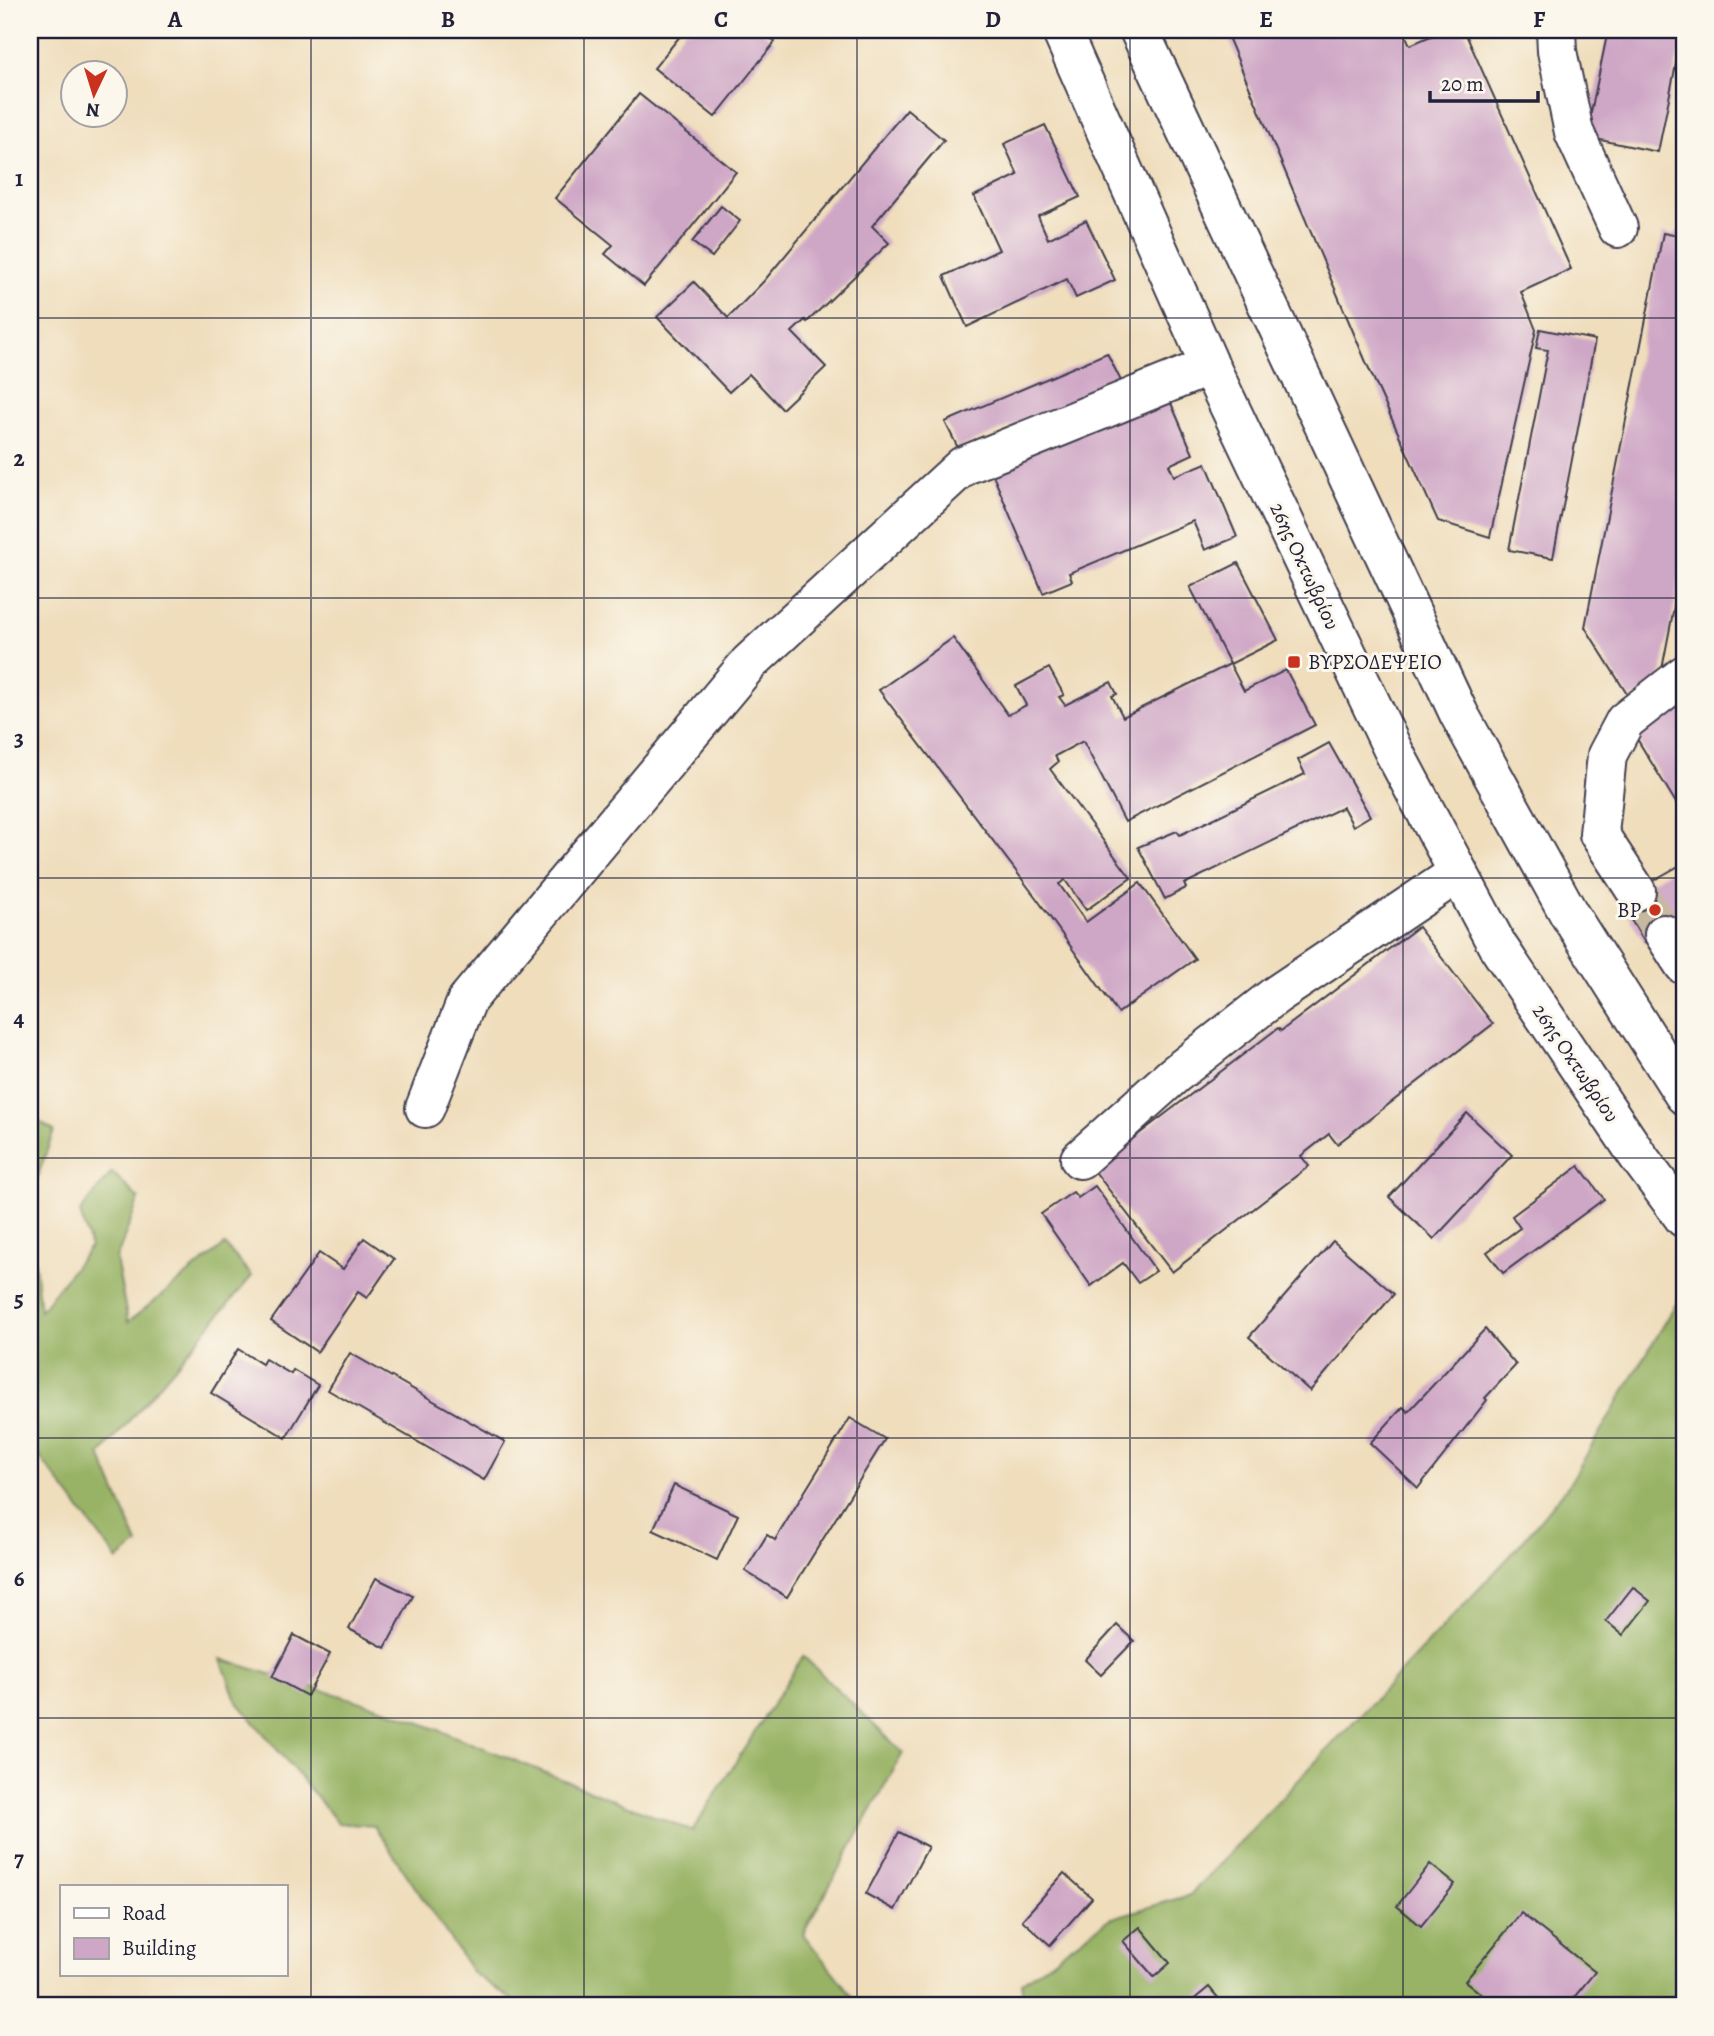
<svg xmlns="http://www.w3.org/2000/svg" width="1714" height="2036" viewBox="0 0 1714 2036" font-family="Alegreya,serif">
<rect width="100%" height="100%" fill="#fbf7ec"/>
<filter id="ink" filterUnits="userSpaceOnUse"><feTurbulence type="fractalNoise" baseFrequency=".0143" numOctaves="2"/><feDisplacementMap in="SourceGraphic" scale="14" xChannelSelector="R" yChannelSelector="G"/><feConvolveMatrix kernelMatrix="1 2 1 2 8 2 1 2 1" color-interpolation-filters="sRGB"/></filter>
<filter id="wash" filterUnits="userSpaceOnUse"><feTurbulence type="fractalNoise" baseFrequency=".00686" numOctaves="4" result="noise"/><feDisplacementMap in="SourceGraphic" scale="28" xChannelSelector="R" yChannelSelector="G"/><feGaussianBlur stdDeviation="1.57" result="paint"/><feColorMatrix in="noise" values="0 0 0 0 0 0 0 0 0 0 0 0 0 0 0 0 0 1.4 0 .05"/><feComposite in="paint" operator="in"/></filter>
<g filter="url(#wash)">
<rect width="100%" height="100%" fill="#efddbb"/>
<!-- forest -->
<g fill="#98b365" stroke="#5d6a50" stroke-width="2">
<polygon points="30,1116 54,1131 30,1198"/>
<polygon points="112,1172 139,1199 116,1259 128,1322 225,1245 252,1276 100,1455 138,1544 118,1560 30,1444 30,1215 40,1311 90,1247 80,1212"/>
<polygon points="1684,1291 1684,1980 1666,2006 1025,2006 1021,1983 1109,1919 1190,1895 1510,1556 1568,1486"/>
<polygon points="803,1656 903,1753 803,1934 860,2006 521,2006 473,1973 374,1826 338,1823 236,1700 221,1659 391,1711 692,1831"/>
</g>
<g id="blocks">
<!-- building -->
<g fill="#cfa7c6">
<polygon points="685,30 761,30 775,42 715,117 654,68"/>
<polygon points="1225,30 1403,30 1410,45 1445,30 1464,30 1571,269 1521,292 1536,330 1490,537 1438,521 1366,362"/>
<polygon points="1608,30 1683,30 1658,152 1586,137"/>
<polygon points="639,94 736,172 644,286 605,254 613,245 555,198"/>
<polygon points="907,109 944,140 872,226 889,243 807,322 805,320 792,332 826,367 782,409 749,374 729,392 657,317 694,282 728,318 764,281"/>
<polygon points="1045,125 1080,197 1038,216 1048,239 1086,220 1115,280 1076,298 1067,279 967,327 944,276 999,250 974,196 1018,175 1004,144"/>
<polygon points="721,206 740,221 712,257 692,242"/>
<polygon points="1684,227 1684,555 1659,685 1630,699 1585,627 1663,233 1673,235"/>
<polygon points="1540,329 1595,340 1553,558 1509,550 1548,350 1536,348"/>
<polygon points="1107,353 1121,381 958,448 945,422"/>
<polygon points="1164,387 1193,454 1169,465 1174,476 1206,463 1237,537 1205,550 1193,521 1069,573 1072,581 1043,593 987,461"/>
<polygon points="1238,563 1278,640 1230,664 1244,691 1286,670 1315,725 1125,822 1083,741 1055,756 1058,762 1050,769 1131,878 1086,910 1065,880 1059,884 1086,922 1140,883 1195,959 1118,1013 1037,899 879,690 953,638 1008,715 1026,705 1016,686 1049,668 1064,695 1059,697 1065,705 1111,682 1117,694 1112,696 1123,717 1230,664 1190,587"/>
<polygon points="1680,700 1684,707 1684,816 1631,729"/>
<polygon points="1329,743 1370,816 1353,826 1343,807 1184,884 1186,888 1165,899 1138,847 1177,831 1180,835 1305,774 1298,760"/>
<polygon points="1684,863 1684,921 1645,943 1619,900"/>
<polygon points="1418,927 1493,1024 1337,1144 1329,1134 1301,1156 1309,1166 1172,1272 1093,1169 1278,1028 1281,1031"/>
<polygon points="1467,1113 1512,1155 1434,1239 1389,1197"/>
<polygon points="1579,1166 1604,1199 1503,1273 1487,1252 1520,1228 1512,1216"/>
<polygon points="1095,1186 1156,1271 1138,1283 1123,1263 1091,1286 1041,1214 1073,1192 1078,1198"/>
<polygon points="364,1238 394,1259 367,1298 358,1292 317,1352 271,1321 319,1253 343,1269"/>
<polygon points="1333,1241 1394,1294 1310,1391 1249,1337"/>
<polygon points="1485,1329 1516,1365 1485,1398 1487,1400 1418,1488 1370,1443 1403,1407 1408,1412"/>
<polygon points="238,1349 262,1364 265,1359 291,1374 293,1370 318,1385 286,1438 211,1393"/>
<polygon points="350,1353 505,1442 484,1480 328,1390"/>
<polygon points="850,1418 885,1439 787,1597 745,1571 767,1535 775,1540"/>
<polygon points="674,1485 738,1515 717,1560 653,1530"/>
<polygon points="376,1578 413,1596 385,1648 349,1629"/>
<polygon points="1633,1587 1650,1601 1623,1635 1606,1621"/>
<polygon points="1117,1625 1134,1641 1101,1675 1085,1660"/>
<polygon points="294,1635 330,1654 307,1696 272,1677"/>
<polygon points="899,1832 928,1847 895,1910 866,1894"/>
<polygon points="1430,1864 1455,1884 1421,1926 1397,1906"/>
<polygon points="1064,1873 1092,1898 1050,1945 1022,1920"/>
<polygon points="1521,1913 1595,1972 1567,2006 1496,2006 1465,1981"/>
<polygon points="1140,1927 1170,1963 1154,1977 1123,1941"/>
<polygon points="1209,1987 1225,2006 1186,2006"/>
</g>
</g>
</g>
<g filter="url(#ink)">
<use href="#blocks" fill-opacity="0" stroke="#413e4e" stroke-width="2"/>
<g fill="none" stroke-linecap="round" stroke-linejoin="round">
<!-- minor-tunnel -->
<polyline stroke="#c6b8a1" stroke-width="38" stroke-dasharray="38 19" stroke-linecap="butt" points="1636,891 1664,934"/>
<!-- minor casing -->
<g stroke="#413e4e" stroke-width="42">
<g id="minor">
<polyline points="1556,30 1557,51 1574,132 1618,228"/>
<polyline points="1636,891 1599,834 1607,755 1625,721 1684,675"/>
<polyline points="1664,934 1684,965"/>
<polyline points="425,1108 467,1000 749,663 963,466 1210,366"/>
<polyline points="1080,1159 1174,1075 1276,995 1458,873"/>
</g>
</g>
<!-- major casing -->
<g stroke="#413e4e" stroke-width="42">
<g id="major">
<polyline points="1061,30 1210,366 1394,752 1497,945 1638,1156 1684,1218"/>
<polyline points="1139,30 1459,714 1569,914 1684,1095"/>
</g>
</g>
<!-- minor -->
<use href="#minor" stroke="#fff" stroke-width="38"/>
<!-- major -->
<use href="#major" stroke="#fff" stroke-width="38"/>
</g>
</g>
<!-- grid -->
<path fill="none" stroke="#22223b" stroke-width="2" stroke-opacity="0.55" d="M311,30V2006M584,30V2006M857,30V2006M1130,30V2006M1403,30V2006M30,318H1684M30,598H1684M30,878H1684M30,1158H1684M30,1438H1684M30,1718H1684"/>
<!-- markers -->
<g fill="#c8321e" stroke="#fbf7ec" stroke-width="2.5">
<rect x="1287" y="655" width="14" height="14" rx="3.5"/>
<circle cx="1655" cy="910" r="7"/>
</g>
<g text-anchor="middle" stroke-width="6" stroke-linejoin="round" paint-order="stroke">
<!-- street labels -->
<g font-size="21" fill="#22223b" stroke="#fbf7ec">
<text transform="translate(1305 566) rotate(65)" y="7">26ης Οκτωβρίου</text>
<text transform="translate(1576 1063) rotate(56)" y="7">26ης Οκτωβρίου</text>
</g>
<!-- poi labels -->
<g font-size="21" fill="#22223b" stroke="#fbf7ec" text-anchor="start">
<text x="1308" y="669">ΒΥΡΣΟΔΕΨΕΙΟ</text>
<text x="1641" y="917" text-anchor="end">BP</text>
</g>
</g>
<!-- margin -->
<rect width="1714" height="2036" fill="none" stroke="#fbf7ec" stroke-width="77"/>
<!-- legend -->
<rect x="60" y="1885" width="228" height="91" fill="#fbf7ec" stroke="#a4a2a5" stroke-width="2"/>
<rect x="74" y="1908" width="35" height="10" fill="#ffffff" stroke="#a4a2a5" stroke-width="2"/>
<text x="122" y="1920" font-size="21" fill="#22223b">Road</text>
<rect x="74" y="1938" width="35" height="21" fill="#cfa7c6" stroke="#a4a2a5" stroke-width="2"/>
<text x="122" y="1955" font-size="21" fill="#22223b">Building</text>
<!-- north arrow -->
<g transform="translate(94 94) rotate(184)"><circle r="33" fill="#fbf7ec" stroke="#a4a2a5" stroke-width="2"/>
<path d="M0-5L12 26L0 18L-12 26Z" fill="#c8321e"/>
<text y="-10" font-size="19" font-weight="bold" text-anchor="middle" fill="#22223b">N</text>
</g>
<!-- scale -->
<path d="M1430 91v10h108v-10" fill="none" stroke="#22223b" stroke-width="3.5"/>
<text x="1441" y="91" font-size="21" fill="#22223b" stroke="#fbf7ec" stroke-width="5" paint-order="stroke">20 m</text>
<rect x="38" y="38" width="1638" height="1959" fill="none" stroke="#22223b" stroke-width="2.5"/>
<g font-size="23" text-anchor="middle" font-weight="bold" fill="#22223b">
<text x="175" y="27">A</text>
<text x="448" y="27">B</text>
<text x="721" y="27">C</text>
<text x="993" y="27">D</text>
<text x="1266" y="27">E</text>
<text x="1539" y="27">F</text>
<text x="19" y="186">1</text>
<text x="19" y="466">2</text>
<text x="19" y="746">3</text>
<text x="19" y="1026">4</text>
<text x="19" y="1306">5</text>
<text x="19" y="1586">6</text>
<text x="19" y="1866">7</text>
</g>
</svg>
